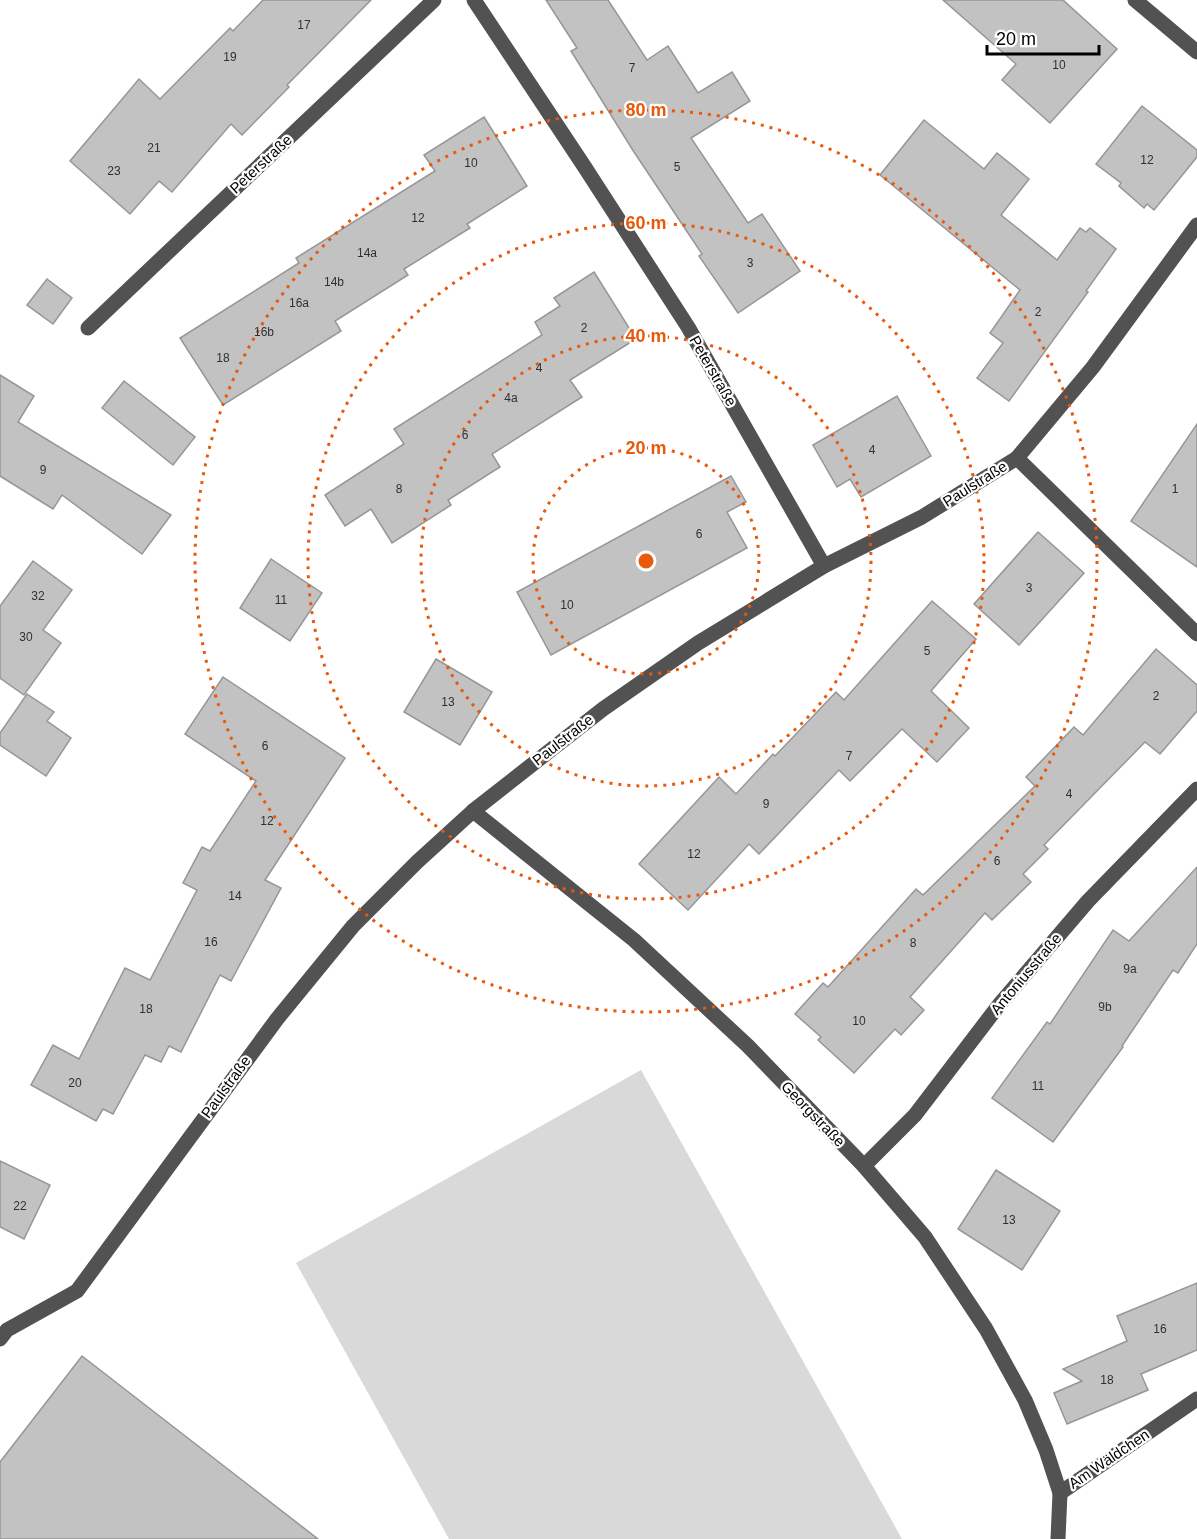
<svg xmlns="http://www.w3.org/2000/svg" width="1197" height="1539" viewBox="0 0 1197 1539" font-family="Arial,sans-serif">
<rect width="100%" height="100%" fill="#fff"/>
<!-- green -->
<polygon fill="#d9d9d9" points="641,1070 902,1539 449,1539 296,1263"/>
<!-- building -->
<g fill="#c2c2c2" stroke="#969696" stroke-width="1.5">
<polygon points="263,0 371,0 287,85 289,87 242,135 231,124 172,192 159,181 130,214 70,161 139,79 160,99 230,28 233,31"/>
<polygon points="546,0 608,0 647,60 668,46 698,93 732,72 750,101 691,138 748,223 762,214 800,271 738,313 699,256 702,254 634,152 571,51 577,48"/>
<polygon points="943,0 1063,0 1117,49 1050,123 1002,80 1016,64"/>
<polygon points="1142,106 1197,150 1197,157 1154,210 1147,204 1144,208 1119,186 1121,183 1096,164"/>
<polygon points="484,117 527,186 467,224 470,228 404,269 408,275 335,321 341,331 223,405 180,338 299,263 296,258 435,171 424,155"/>
<polygon points="924,120 984,169 997,153 1029,179 1001,215 1057,260 1080,228 1086,232 1090,228 1116,249 1086,291 1088,292 1009,401 977,378 1003,343 990,333 1020,290 880,175"/>
<polygon points="594,272 636,339 570,380 582,397 492,454 500,467 448,500 451,505 392,543 371,509 345,526 325,495 404,444 394,429 542,335 535,322 560,306 554,298"/>
<polygon points="47,279 72,298 53,324 27,305"/>
<polygon points="0,375 34,396 18,422 171,515 142,554 62,495 53,509 0,476"/>
<polygon points="124,381 195,437 173,465 102,408"/>
<polygon points="897,396 931,456 861,497 850,479 837,487 813,445"/>
<polygon points="1197,424 1197,567 1131,521"/>
<polygon points="731,476 746,502 727,512 747,548 551,655 517,592"/>
<polygon points="1038,532 1084,573 1019,645 974,604"/>
<polygon points="271,559 322,593 290,641 240,608"/>
<polygon points="33,561 72,590 43,630 61,643 24,695 0,678 0,606"/>
<polygon points="932,601 976,639 931,691 969,728 937,762 902,729 850,781 839,770 759,854 749,844 688,910 639,864 719,777 736,794 773,754 775,756 836,692 844,700"/>
<polygon points="1156,649 1197,685 1197,711 1160,754 1145,742 1044,845 1048,849 1023,874 1031,882 992,920 985,913 910,997 924,1010 901,1035 895,1029 854,1073 818,1040 821,1037 795,1014 823,983 828,987 916,889 923,895 1035,786 1026,777 1074,727 1083,735"/>
<polygon points="436,659 492,692 460,745 404,712"/>
<polygon points="223,677 345,758 265,880 281,888 231,981 220,975 181,1052 169,1046 161,1062 145,1055 113,1114 103,1109 96,1121 31,1085 53,1045 79,1059 125,968 150,980 197,890 183,883 202,847 210,851 256,781 185,734"/>
<polygon points="27,694 54,712 47,721 71,738 46,776 0,745 0,733"/>
<polygon points="1197,867 1197,944 1178,973 1173,970 1122,1046 1123,1047 1053,1142 992,1098 1047,1022 1050,1024 1113,930 1129,941"/>
<polygon points="0,1161 50,1185 24,1239 0,1227"/>
<polygon points="996,1170 1060,1211 1022,1270 958,1229"/>
<polygon points="1197,1283 1197,1350 1141,1374 1148,1390 1067,1424 1054,1393 1082,1381 1063,1369 1127,1341 1117,1316"/>
<polygon points="82,1356 318,1539 0,1539 0,1462"/>
</g>
<g fill="none" stroke-linecap="round" stroke-linejoin="round">
<!-- minor -->
<g stroke="#525252" stroke-width="15">
<polyline points="474,0 584,166 688,327 824,566"/>
<polyline points="1135,0 1197,52"/>
<polyline points="88,328 434,0"/>
<polyline points="1017,458 1197,634"/>
<polyline points="473,811 634,940 748,1046 864,1166 925,1237 986,1329 1025,1400 1046,1450 1060,1493 1058,1539"/>
<polyline points="864,1166 915,1115 999,1005 1088,901 1197,789"/>
<polyline points="0,1339 7,1330 77,1291 277,1019 353,926 417,862 473,811 603,709 698,643 824,566 922,517 1017,458 1093,367 1197,225"/>
<polyline points="1060,1493 1197,1399"/>
</g>
</g>
<!-- distance rings -->
<g fill="none" stroke="#e8590c" stroke-width="3" stroke-dasharray="3 6">
<circle cx="646" cy="561" r="113"/>
<circle cx="646" cy="561" r="225"/>
<circle cx="646" cy="561" r="338"/>
<circle cx="646" cy="561" r="451"/>
</g>
<g text-anchor="middle" stroke-width="4.5" stroke-linejoin="round" paint-order="stroke">
<!-- number labels -->
<g font-size="12" fill="#303030">
<text x="304" y="29">17</text>
<text x="230" y="61">19</text>
<text x="1059" y="69">10</text>
<text x="632" y="72">7</text>
<text x="154" y="152">21</text>
<text x="1147" y="164">12</text>
<text x="471" y="167">10</text>
<text x="677" y="171">5</text>
<text x="114" y="175">23</text>
<text x="418" y="222">12</text>
<text x="367" y="257">14a</text>
<text x="750" y="267">3</text>
<text x="334" y="286">14b</text>
<text x="299" y="307">16a</text>
<text x="1038" y="316">2</text>
<text x="584" y="332">2</text>
<text x="264" y="336">16b</text>
<text x="223" y="362">18</text>
<text x="539" y="372">4</text>
<text x="511" y="402">4a</text>
<text x="465" y="439">6</text>
<text x="872" y="454">4</text>
<text x="43" y="474">9</text>
<text x="399" y="493">8</text>
<text x="1175" y="493">1</text>
<text x="699" y="538">6</text>
<text x="1029" y="592">3</text>
<text x="38" y="600">32</text>
<text x="281" y="604">11</text>
<text x="567" y="609">10</text>
<text x="26" y="641">30</text>
<text x="927" y="655">5</text>
<text x="1156" y="700">2</text>
<text x="448" y="706">13</text>
<text x="265" y="750">6</text>
<text x="849" y="760">7</text>
<text x="1069" y="798">4</text>
<text x="766" y="808">9</text>
<text x="267" y="825">12</text>
<text x="694" y="858">12</text>
<text x="997" y="865">6</text>
<text x="235" y="900">14</text>
<text x="211" y="946">16</text>
<text x="913" y="947">8</text>
<text x="1130" y="973">9a</text>
<text x="1105" y="1011">9b</text>
<text x="146" y="1013">18</text>
<text x="859" y="1025">10</text>
<text x="75" y="1087">20</text>
<text x="1038" y="1090">11</text>
<text x="20" y="1210">22</text>
<text x="1009" y="1224">13</text>
<text x="1160" y="1333">16</text>
<text x="1107" y="1384">18</text>
</g>
<!-- street labels -->
<g font-size="15" fill="#000" stroke="#fff">
<text transform="translate(261 164) rotate(-43)" y="5">Peterstraße</text>
<text transform="translate(713 371) rotate(60)" y="5">Peterstraße</text>
<text transform="translate(975 484) rotate(-32)" y="5">Paulstraße</text>
<text transform="translate(563 740) rotate(-38)" y="5">Paulstraße</text>
<text transform="translate(1026 974) rotate(-50)" y="5">Antoniusstraße</text>
<text transform="translate(226 1087) rotate(-54)" y="5">Paulstraße</text>
<text transform="translate(813 1114) rotate(46)" y="5">Georgstraße</text>
<text transform="translate(1109 1459) rotate(-34)" y="5">Am Wäldchen</text>
</g>
</g>
<circle cx="646" cy="561" r="9" fill="#e8590c" stroke="#fff" stroke-width="3"/>
<g font-size="18" text-anchor="middle" font-weight="bold" fill="#e8590c" stroke="#fff" stroke-width="4.5" stroke-linejoin="round" paint-order="stroke">
<text x="646" y="116">80 m</text>
<text x="646" y="229">60 m</text>
<text x="646" y="342">40 m</text>
<text x="646" y="454">20 m</text>
</g>
<!-- scale -->
<path d="M987 45v9h112v-9" fill="none" stroke="#000000" stroke-width="3"/>
<text x="996" y="45" font-size="18" fill="#000000" stroke="#ffffff" stroke-width="4.5" paint-order="stroke">20 m</text>
</svg>
